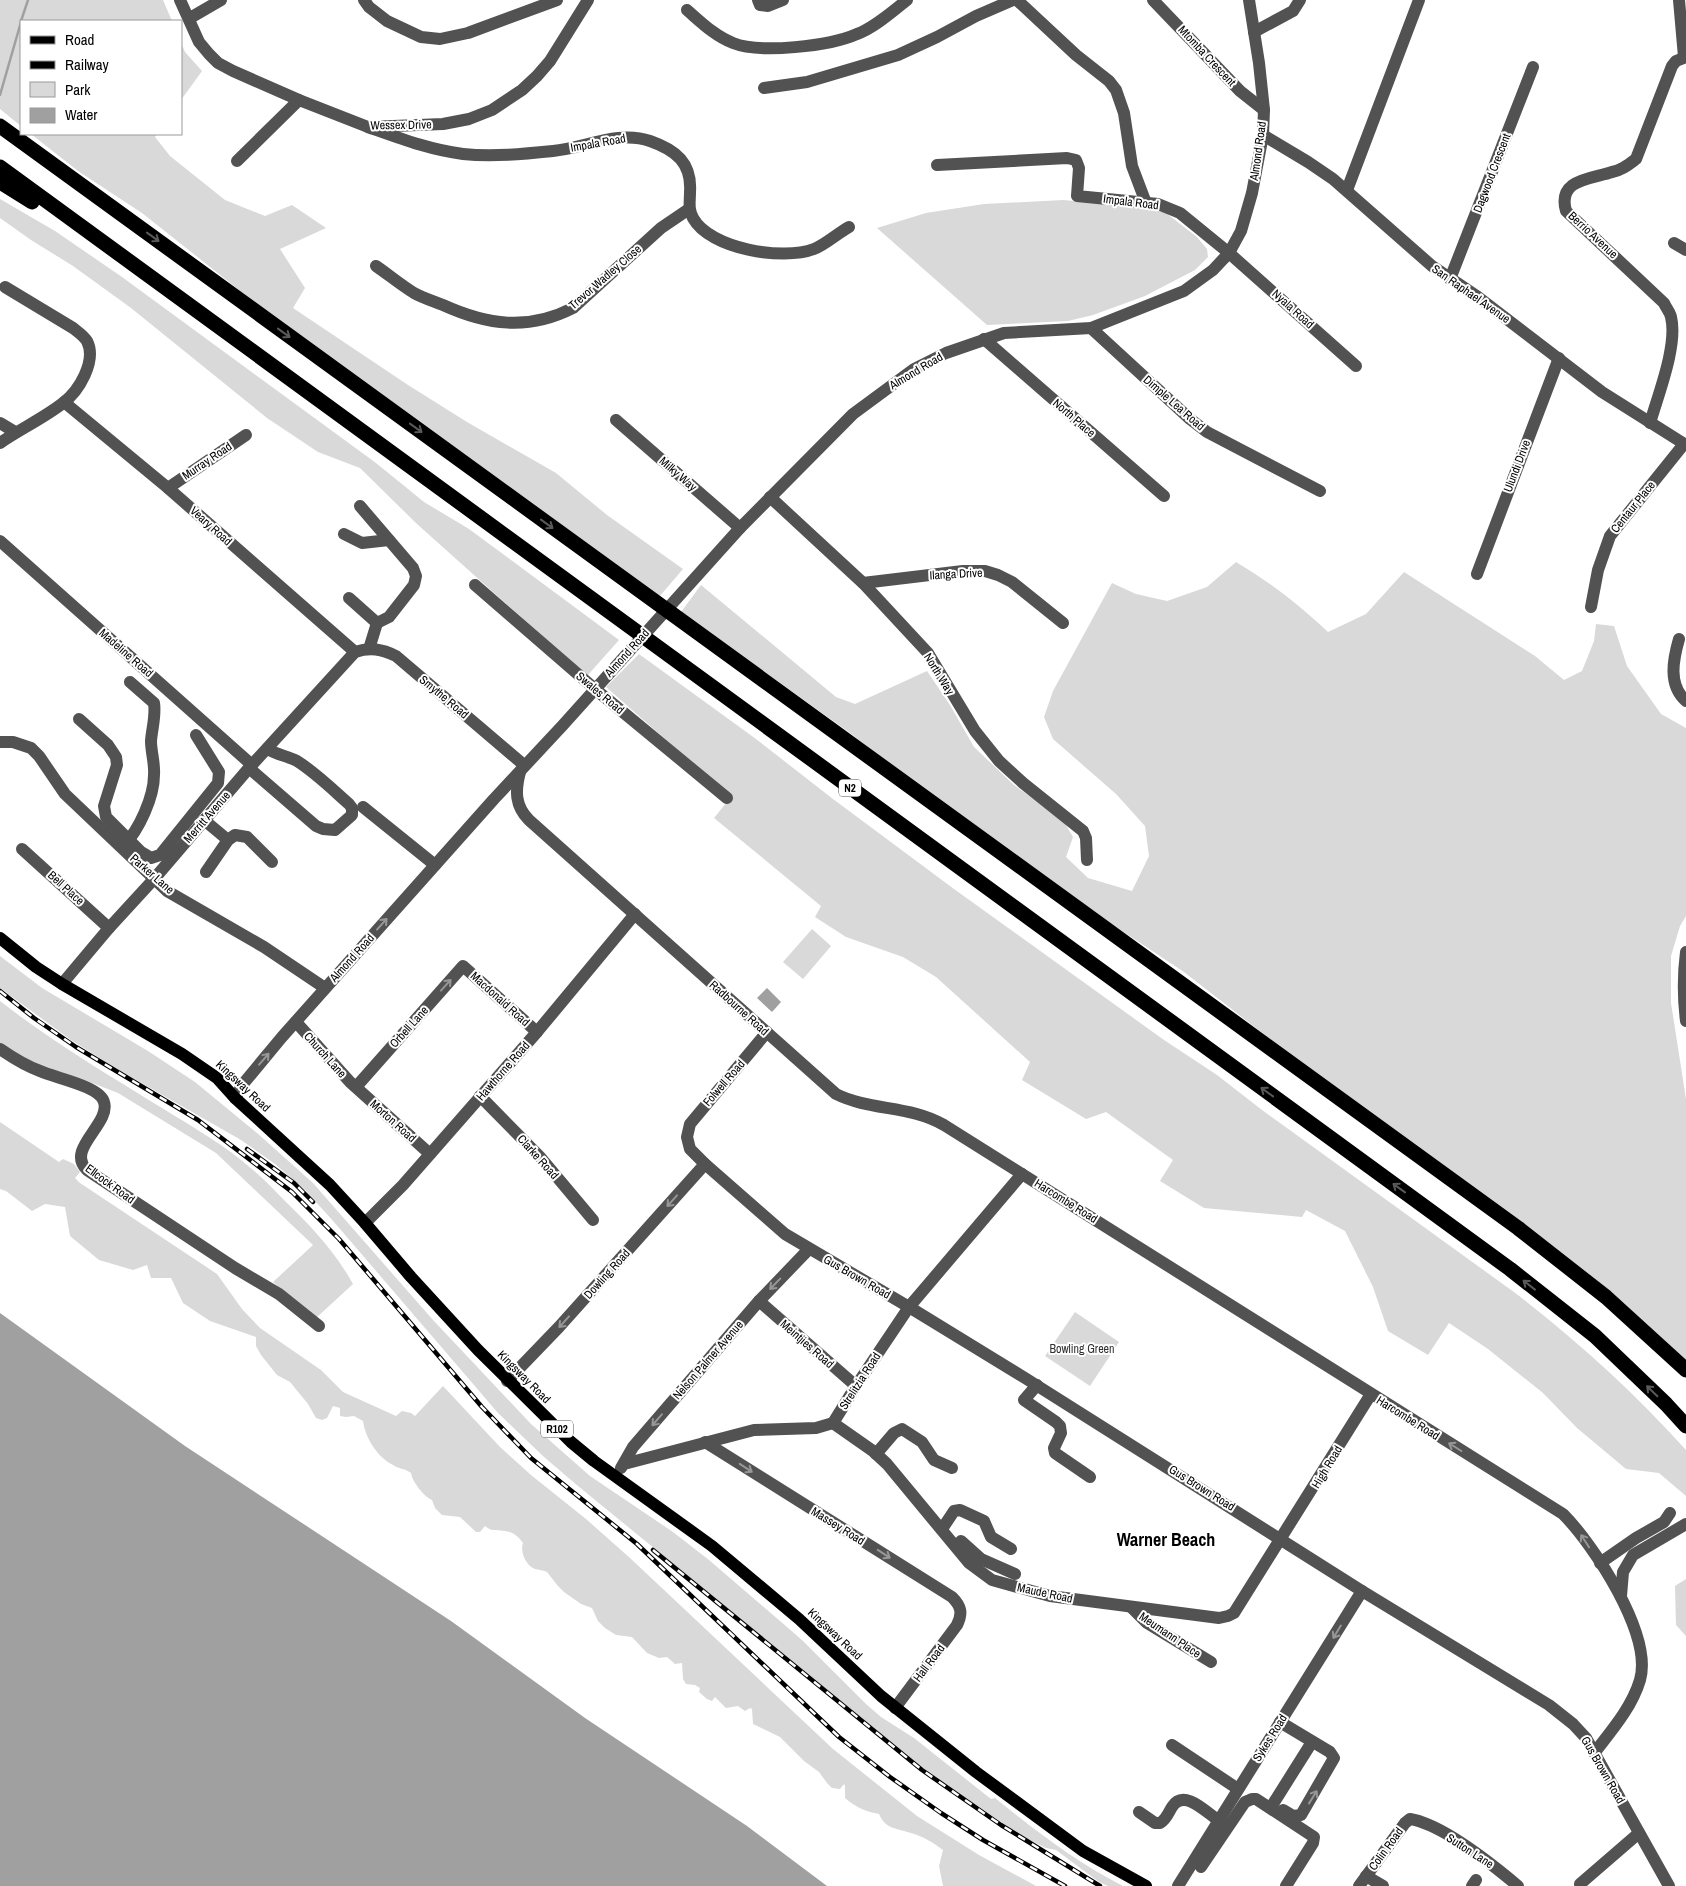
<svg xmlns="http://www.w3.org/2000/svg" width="1686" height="1886" viewBox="0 0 1686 1886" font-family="'Archivo Narrow',sans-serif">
<rect width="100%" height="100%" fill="#fff"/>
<!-- green -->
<g fill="#d9d9d9">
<polygon points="0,0 163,0 172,21 21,21 21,126 0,109"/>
<polygon points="181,43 185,52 202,71 181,100"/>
<polygon points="31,134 157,134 155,137 170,156 225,200 265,216 292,205 326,228 280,249 305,288 293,308 408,385 467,422 556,473 607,515 683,569 659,597 263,309 142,213 78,171"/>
<polygon points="0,199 55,231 122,277 376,463 424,502 469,529 619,640 587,676 417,524 360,468 318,452 267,418 131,308 73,266 31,240 0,218"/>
<polygon points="1063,200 1145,207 1166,213 1197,237 1207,249 1208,257 1195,270 1145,296 1093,315 1068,321 987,325 877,228 926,213 984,204"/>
<path d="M1236,562C1270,582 1299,605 1328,632L1366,614L1404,572L1535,656L1564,680L1582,671L1594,641L1596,624L1614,626L1627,666L1661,714L1686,728V916L1680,926L1671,956V1003L1686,1099V1363L1184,972L1101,917L922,789L850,733L681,612L701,585L836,697L855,704L927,671L950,705L974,747L1014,785L1063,820L1073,837L1066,857L1088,878L1132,891L1149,856L1145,826L1116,794L1053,739L1044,717L1053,691L1112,583L1136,594L1167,601L1207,587Z"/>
<path d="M639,654L756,739L833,799L954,889L1164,1040L1217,1075L1262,1110L1518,1295C1578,1342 1635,1393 1686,1450V1496L1659,1473L1626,1469L1577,1428L1543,1393L1488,1349L1449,1323L1428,1355L1388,1331L1373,1287L1345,1231L1306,1210L1302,1217L1204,1208L1160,1181L1173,1160L1106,1112L1086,1119L1022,1080L1030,1062L936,977L903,957L846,937L815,917L821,906L714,818L731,797L606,687Z"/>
<polygon points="812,929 831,946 803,979 783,962"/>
<path d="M0,956L42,988L148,1051L195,1082L257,1133L313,1183L433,1320L531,1424L590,1476L673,1532L709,1560L802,1640L866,1704L881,1717L914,1738L991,1799L995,1798C1036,1831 1076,1862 1123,1886H1108L1099,1882L1056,1850L1046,1848L1023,1837L928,1772L578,1486L544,1457L498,1413L334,1222L306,1191L275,1164L241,1140L117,1069L71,1040L0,988Z"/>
<path d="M0,1001C51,1041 107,1074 162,1108C193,1127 226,1146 253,1170C265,1180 275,1191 286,1202C312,1227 336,1253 353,1284L316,1318L273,1282L313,1245L216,1153L118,1093L82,1079L51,1071L0,1046Z"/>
<path d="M0,1122L59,1162L63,1159L74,1164L80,1172L75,1178L80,1183L217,1274L242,1309L260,1328L321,1370L343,1392L396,1416L402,1411L411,1413L415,1416L443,1386L500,1447L531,1475L586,1519L630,1558L833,1749L917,1816L979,1855L1036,1886H943L939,1866L943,1850C934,1843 922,1836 911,1833C897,1828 886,1830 879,1814C867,1812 855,1807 845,1798V1786L844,1784L840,1789L832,1788L827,1783L819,1772L804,1761L780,1737L753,1724L752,1709L750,1708L745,1711L738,1706L726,1708L715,1697L712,1701L707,1699L699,1692L700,1688L695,1685L686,1684L683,1679L682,1663L675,1664L667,1657L659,1658L647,1653L632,1637L616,1635L605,1628L598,1621L592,1608L581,1604L564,1592L558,1586L547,1572C543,1570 538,1570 535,1569C525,1565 520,1551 523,1543C509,1523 495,1536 485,1526L480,1532H476L460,1517L442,1515L435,1508L432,1500C424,1497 412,1481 411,1473C405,1468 398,1469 393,1465C377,1457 365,1437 363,1421L354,1416L346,1417L340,1416V1408L333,1406L327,1418L322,1420L316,1418L308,1404L290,1382L277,1375L261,1355L256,1346V1337L210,1321L183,1303L171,1278H151L147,1265L133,1270L99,1260L70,1236L65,1207L45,1204L32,1211L6,1191L0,1189Z"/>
<polygon points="1075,1312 1119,1342 1090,1386 1045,1356"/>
<polygon points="1686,1579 1686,1636 1676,1625 1675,1586"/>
</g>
<!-- water -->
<g fill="#a0a0a0">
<polygon points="767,988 781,1002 772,1012 757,998"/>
<polygon points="0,1313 185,1446 451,1621 585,1718 747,1826 827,1886 0,1886"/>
</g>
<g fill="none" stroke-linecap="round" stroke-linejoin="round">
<!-- stream -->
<g stroke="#a0a0a0" stroke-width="2.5">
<polyline points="21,21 28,0"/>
<polyline points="0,95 21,22"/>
</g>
<!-- minor -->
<g stroke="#525252" stroke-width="12">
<polyline points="180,0 199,42 209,54 218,63 233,71 299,100 368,127 443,124 469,119 492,110 522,90 537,76 550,61 588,0"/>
<polyline points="364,0 369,7 387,21 421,37 440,39 468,33 557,0"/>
<polyline points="758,0 760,5 768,6 783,0"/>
<polyline points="1017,0 1076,55 1109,81 1116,90 1124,113 1132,166 1146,203"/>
<polyline points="1153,0 1240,91 1264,110"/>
<polyline points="1679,0 1684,57"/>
<path d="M687,10C702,23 715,36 733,43C760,54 830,46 857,34C874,28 893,11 907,0"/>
<polyline points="190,18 221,0"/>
<polyline points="1254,32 1293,11 1300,0"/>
<polyline points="764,88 807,82 898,55 937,37 976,16 1013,0"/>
<path d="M368,127C399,138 430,150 463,154C492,157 524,154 553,151C585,148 618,130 650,141C676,150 692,163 690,192C690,202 688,209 693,218C710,249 783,261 814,249C825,245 838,233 849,227"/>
<polyline points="1263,135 1308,162 1333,179 1432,266 1478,297 1602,392 1686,445"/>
<polyline points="237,161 299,100"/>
<polyline points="937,165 1067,158 1076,160 1079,168 1077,196 1158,204 1180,213 1229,253 1356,366"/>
<polyline points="1347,190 1419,0"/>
<polyline points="1674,243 1686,250"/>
<path d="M376,266C389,275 401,285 414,293C423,298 433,301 443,305C487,325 528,331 573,308L661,228L689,209"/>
<polyline points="1450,279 1533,67"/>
<polyline points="1091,328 1190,419 1207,432 1320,491"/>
<polyline points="984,339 1164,496"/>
<polyline points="64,402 168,488 355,652"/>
<polyline points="616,420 740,528"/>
<polyline points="0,423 15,432"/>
<path d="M1650,423C1658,395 1678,345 1671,317C1670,312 1666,308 1664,303L1566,211C1557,179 1591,179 1612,172C1622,170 1628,165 1636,159L1672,66L1676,61L1686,57"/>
<path d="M0,443C20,429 44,418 63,403C79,391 97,361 87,341C83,335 78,332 73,328L5,287"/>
<polyline points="168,488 246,435"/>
<polyline points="770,497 863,583 928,653 975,731 999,761 1023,783 1083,831 1086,838 1087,860"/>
<polyline points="360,506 413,568 416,576 414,585 389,617 377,623"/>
<polyline points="344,534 362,543 389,540"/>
<polyline points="0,541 252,765"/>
<polyline points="1477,574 1559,358"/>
<polyline points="863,583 963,571 985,571 998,575 1012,582 1063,623"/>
<polyline points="475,585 595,689 727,798"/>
<polyline points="349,598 377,623"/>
<polyline points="1591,607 1598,570 1610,536 1684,444"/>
<path d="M1679,639C1673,660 1668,685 1686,701"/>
<polyline points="369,649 377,623"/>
<polyline points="79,719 108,745 116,757 117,765 104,806 106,817 141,852 151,858 160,855 218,783 219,772 196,735"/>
<polyline points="0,742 13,742 31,748 39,756 65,794 167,891 264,947 325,988"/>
<path d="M249,768L316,826L323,829L335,830L352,815V808L349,804C333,790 316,773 297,761C288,756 277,755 268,749"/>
<path d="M520,772C515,791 515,806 529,820L836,1094C870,1111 910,1105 944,1125L1563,1514C1594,1545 1653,1635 1640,1680C1632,1707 1612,1730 1595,1752"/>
<polyline points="363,807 435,865"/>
<polyline points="204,820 228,840"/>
<path d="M124,845C139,830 154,797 154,775C155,764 151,752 151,741C152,728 156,716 154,703L130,682"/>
<polyline points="22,849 109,928"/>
<polyline points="206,872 228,840 235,835 247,837 272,862"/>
<path d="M1686,952C1683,975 1683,997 1686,1021"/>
<path d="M62,984L109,928L154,879L249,768L355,652C370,647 382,649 396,656L524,765"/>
<polyline points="296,1022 350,1082 430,1154"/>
<polyline points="767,1032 690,1124 687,1137 690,1149 705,1164 785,1234 909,1307 1025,1378 1362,1591 1549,1705 1573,1724 1586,1738 1669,1886"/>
<path d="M0,1049C13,1058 26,1066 40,1071C55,1078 100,1086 104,1102C111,1124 65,1149 87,1170L235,1268L279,1294L319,1326"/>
<polyline points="356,1087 463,966 537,1032"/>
<polyline points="480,1096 541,1158 593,1220"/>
<polyline points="235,1098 243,1084 282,1037 494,799 563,725 740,528 853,414 914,369 946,353 1004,333 1091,328 1184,291 1213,270 1229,253 1241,231 1252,193 1263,135 1264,110 1259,63 1249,0"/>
<polyline points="365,1223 403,1185 537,1032 635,914"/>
<polyline points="759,1301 856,1386"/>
<polyline points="507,1381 559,1327 705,1164"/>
<polyline points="1037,1385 1024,1400 1056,1422 1060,1426 1061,1433 1054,1448 1055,1453 1090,1477"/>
<polyline points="833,1423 873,1451 887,1464 969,1563 992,1580 1050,1596 1219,1618 1228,1616 1234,1613 1371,1394"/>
<path d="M705,1442L952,1597C961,1606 963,1613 957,1625L895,1708"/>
<polyline points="876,1454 894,1433 902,1429 922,1442 934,1460 952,1468"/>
<polyline points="624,1464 754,1430 816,1428 833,1423 856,1386 909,1307 1022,1174"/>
<polyline points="621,1468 633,1447 759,1301 809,1249"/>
<polyline points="942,1529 954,1511 960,1510 984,1521 991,1537 1011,1549"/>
<polyline points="961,1541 981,1559 1015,1574"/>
<polyline points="1600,1563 1636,1538 1664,1522 1670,1513"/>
<polyline points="1621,1596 1623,1572 1633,1555 1686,1524"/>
<polyline points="1131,1607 1147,1623 1211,1662"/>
<polyline points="1280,1722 1330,1752 1334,1758 1301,1815 1293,1816 1283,1810"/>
<polyline points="1172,1745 1238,1789"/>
<polyline points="1273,1804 1312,1742"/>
<path d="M1139,1812L1155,1823H1160C1167,1819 1168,1813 1172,1807C1184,1788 1206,1812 1219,1821"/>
<polyline points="1201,1867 1245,1802 1252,1799 1256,1799 1314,1837 1313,1843 1286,1886"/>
<polyline points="1366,1876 1383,1886"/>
<polyline points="1580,1884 1639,1833"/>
<polyline points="1178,1886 1362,1591"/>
<path d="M1359,1886L1405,1823L1410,1819C1442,1824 1493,1865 1518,1886"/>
<polyline points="1472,1886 1476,1880"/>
</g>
<!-- major -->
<polyline stroke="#000" stroke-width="12" points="0,938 36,967 62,984 182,1054 217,1078 235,1098 330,1185 365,1223 411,1277 478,1350 571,1442 594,1461 712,1546 799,1619 881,1696 976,1772 1083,1851 1146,1886"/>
<!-- highway -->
<g stroke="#000" stroke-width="15">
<polyline points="0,126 1518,1228 1606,1297 1686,1370"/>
<polyline points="0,167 1510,1269 1595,1336 1666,1404 1686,1426"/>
<polyline points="0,182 32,202"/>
</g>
<!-- rail casing -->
<g stroke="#000" stroke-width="4.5">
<g id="rail">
<polyline points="0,991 34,1018 76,1047 198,1120 292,1192 339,1239 482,1407 531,1458 637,1544 839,1737 890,1777 941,1813 983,1840 1065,1886"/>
<polyline points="247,1149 294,1183 313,1202"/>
<polyline points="653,1550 922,1770 1001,1825 1100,1886"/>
</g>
</g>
<!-- rail -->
<use href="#rail" stroke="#fff" stroke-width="2.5" stroke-dasharray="8" stroke-linecap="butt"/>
</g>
<!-- one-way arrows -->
<defs><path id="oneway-shaft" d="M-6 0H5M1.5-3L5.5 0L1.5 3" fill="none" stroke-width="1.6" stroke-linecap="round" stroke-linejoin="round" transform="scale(1.25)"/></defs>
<g stroke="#595959">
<use href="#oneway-shaft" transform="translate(153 237) rotate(36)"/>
<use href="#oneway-shaft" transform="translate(284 333) rotate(36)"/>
<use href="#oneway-shaft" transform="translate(416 428) rotate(36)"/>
<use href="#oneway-shaft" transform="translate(547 524) rotate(36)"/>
<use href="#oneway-shaft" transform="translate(1267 1092) rotate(-144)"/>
<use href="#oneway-shaft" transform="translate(1399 1188) rotate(-144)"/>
<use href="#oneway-shaft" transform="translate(1529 1285) rotate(-142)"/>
<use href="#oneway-shaft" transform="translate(1652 1391) rotate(-136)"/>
</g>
<g stroke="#979797">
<use href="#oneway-shaft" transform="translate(382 924) rotate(-48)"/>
<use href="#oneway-shaft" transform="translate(446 985) rotate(-48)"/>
<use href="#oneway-shaft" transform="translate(264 1059) rotate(-49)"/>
<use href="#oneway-shaft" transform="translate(672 1201) rotate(132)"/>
<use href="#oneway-shaft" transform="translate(775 1284) rotate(134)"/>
<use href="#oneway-shaft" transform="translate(564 1322) rotate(132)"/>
<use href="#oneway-shaft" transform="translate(657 1420) rotate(131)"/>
<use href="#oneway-shaft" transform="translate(1455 1447) rotate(-148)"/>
<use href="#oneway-shaft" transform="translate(746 1468) rotate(33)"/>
<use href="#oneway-shaft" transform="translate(1585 1541) rotate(-123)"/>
<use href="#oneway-shaft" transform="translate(884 1554) rotate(33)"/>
<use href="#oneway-shaft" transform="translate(1337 1632) rotate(121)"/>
<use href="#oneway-shaft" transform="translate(1313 1797) rotate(-58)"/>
</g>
<g text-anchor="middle" stroke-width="4" stroke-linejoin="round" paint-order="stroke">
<!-- shield labels -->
<g fill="#fff" stroke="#4c4c4c" stroke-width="1">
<rect x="839" y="779.5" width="22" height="17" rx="4"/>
<rect x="541" y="1420.5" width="32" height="17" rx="4"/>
</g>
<g font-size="11" font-weight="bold" fill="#000">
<text x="850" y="792">N2</text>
<text x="557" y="1433">R102</text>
</g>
<!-- street labels -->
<g font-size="12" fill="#000" stroke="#fff">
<text transform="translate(1207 56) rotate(47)" y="4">Mtomba Crescent</text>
<text transform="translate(401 125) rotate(-1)" y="4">Wessex Drive</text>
<text transform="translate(598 143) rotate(-10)" y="4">Impala Road</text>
<text transform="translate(1258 151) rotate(-82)" y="4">Almond Road</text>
<text transform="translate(1492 173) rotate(-69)" y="4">Dagwood Crescent</text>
<text transform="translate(1131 202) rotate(7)" y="4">Impala Road</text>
<text transform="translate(1593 235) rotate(43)" y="4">Berrio Avenue</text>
<text transform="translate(605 277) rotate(-41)" y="4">Trevor Wadley Close</text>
<text transform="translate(1471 294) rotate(35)" y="4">San Raphael Avenue</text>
<text transform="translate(1293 309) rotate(42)" y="4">Nyala Road</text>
<text transform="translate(916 371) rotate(-31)" y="4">Almond Road</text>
<text transform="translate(1174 403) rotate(41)" y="4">Dimple Lea Road</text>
<text transform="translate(1074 418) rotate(41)" y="4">North Place</text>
<text transform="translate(207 461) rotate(-34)" y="4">Murray Road</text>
<text transform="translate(1517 466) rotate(-69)" y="4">Ulundi Drive</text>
<text transform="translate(678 474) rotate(41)" y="4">Milky Way</text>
<text transform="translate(1633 507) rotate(-51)" y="4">Centaur Place</text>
<text transform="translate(211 526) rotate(42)" y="4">Veary Road</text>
<text transform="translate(956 574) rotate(-3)" y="4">Ilanga Drive</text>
<text transform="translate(126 653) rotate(41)" y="4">Madeline Road</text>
<text transform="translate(627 653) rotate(-48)" y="4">Almond Road</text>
<text transform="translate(939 674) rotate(58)" y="4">North Way</text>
<text transform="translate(600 693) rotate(40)" y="4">Swales Road</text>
<text transform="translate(444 697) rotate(40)" y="4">Smythe Road</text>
<text transform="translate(207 817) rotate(-49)" y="4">Merritt Avenue</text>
<text transform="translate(152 874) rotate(41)" y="4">Parker Lane</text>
<text transform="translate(66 888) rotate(42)" y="4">Bell Place</text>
<text transform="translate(352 958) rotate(-48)" y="4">Almond Road</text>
<text transform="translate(500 999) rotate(42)" y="4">Macdonald Road</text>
<text transform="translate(739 1008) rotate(42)" y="4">Radbourne Road</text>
<text transform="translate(409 1027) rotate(-48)" y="4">Orbell Lane</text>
<text transform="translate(325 1055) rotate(48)" y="4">Church Lane</text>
<text transform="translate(503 1071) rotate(-49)" y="4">Hawthorne Road</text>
<text transform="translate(724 1083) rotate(-49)" y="4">Folwell Road</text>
<text transform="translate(243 1086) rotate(43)" y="4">Kingsway Road</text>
<text transform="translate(393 1121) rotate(42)" y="4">Morton Road</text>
<text transform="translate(538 1157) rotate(48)" y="4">Clarke Road</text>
<text transform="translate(110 1184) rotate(36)" y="4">Ellcock Road</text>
<text transform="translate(1066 1201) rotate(32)" y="4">Harcombe Road</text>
<text transform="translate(607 1274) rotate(-48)" y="4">Dowling Road</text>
<text transform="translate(857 1277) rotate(30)" y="4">Gus Brown Road</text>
<text transform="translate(807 1344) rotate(41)" y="4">Meintjies Road</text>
<text transform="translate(708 1360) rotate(-49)" y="4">Nelson Palmer Avenue</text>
<text transform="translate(524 1377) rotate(45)" y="4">Kingsway Road</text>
<text transform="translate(860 1381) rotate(-57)" y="4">Strelitzia Road</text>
<text transform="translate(1408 1418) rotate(32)" y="4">Harcombe Road</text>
<text transform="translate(1327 1467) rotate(-59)" y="4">High Road</text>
<text transform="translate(1202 1488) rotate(32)" y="4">Gus Brown Road</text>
<text transform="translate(838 1526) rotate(32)" y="4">Massey Road</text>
<text transform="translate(1045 1593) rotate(12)" y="4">Maude Road</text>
<text transform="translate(835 1634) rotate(43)" y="4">Kingsway Road</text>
<text transform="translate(1170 1635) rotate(34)" y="4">Meumann Place</text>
<text transform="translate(929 1663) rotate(-53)" y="4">Hall Road</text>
<text transform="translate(1270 1738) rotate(-58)" y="4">Sykes Road</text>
<text transform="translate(1603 1770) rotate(60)" y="4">Gus Brown Road</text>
<text transform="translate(1386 1849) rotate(-54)" y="4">Colin Road</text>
<text transform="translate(1470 1851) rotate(33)" y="4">Sutton Lane</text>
</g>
<!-- park labels -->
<g font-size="12" fill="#303030" stroke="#fff">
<text x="1082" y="1353">Bowling Green</text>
</g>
<!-- district labels -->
<g font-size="18" font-weight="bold" fill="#000" stroke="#fff">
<text x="1166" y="1546">Warner Beach</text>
</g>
</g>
<!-- legend -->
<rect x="20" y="20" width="162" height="115" fill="#ffffff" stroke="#999999"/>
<rect x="30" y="36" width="25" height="8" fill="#000000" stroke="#999999"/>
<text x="65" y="45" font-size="15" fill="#000000">Road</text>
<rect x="30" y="61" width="25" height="8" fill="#000000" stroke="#999999"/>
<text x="65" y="70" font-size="15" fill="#000000">Railway</text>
<rect x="30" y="82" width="25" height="15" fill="#d9d9d9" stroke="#999999"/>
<text x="65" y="95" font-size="15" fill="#000000">Park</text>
<rect x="30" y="108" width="25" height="15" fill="#a0a0a0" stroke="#999999"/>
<text x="65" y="120" font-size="15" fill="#000000">Water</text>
</svg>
